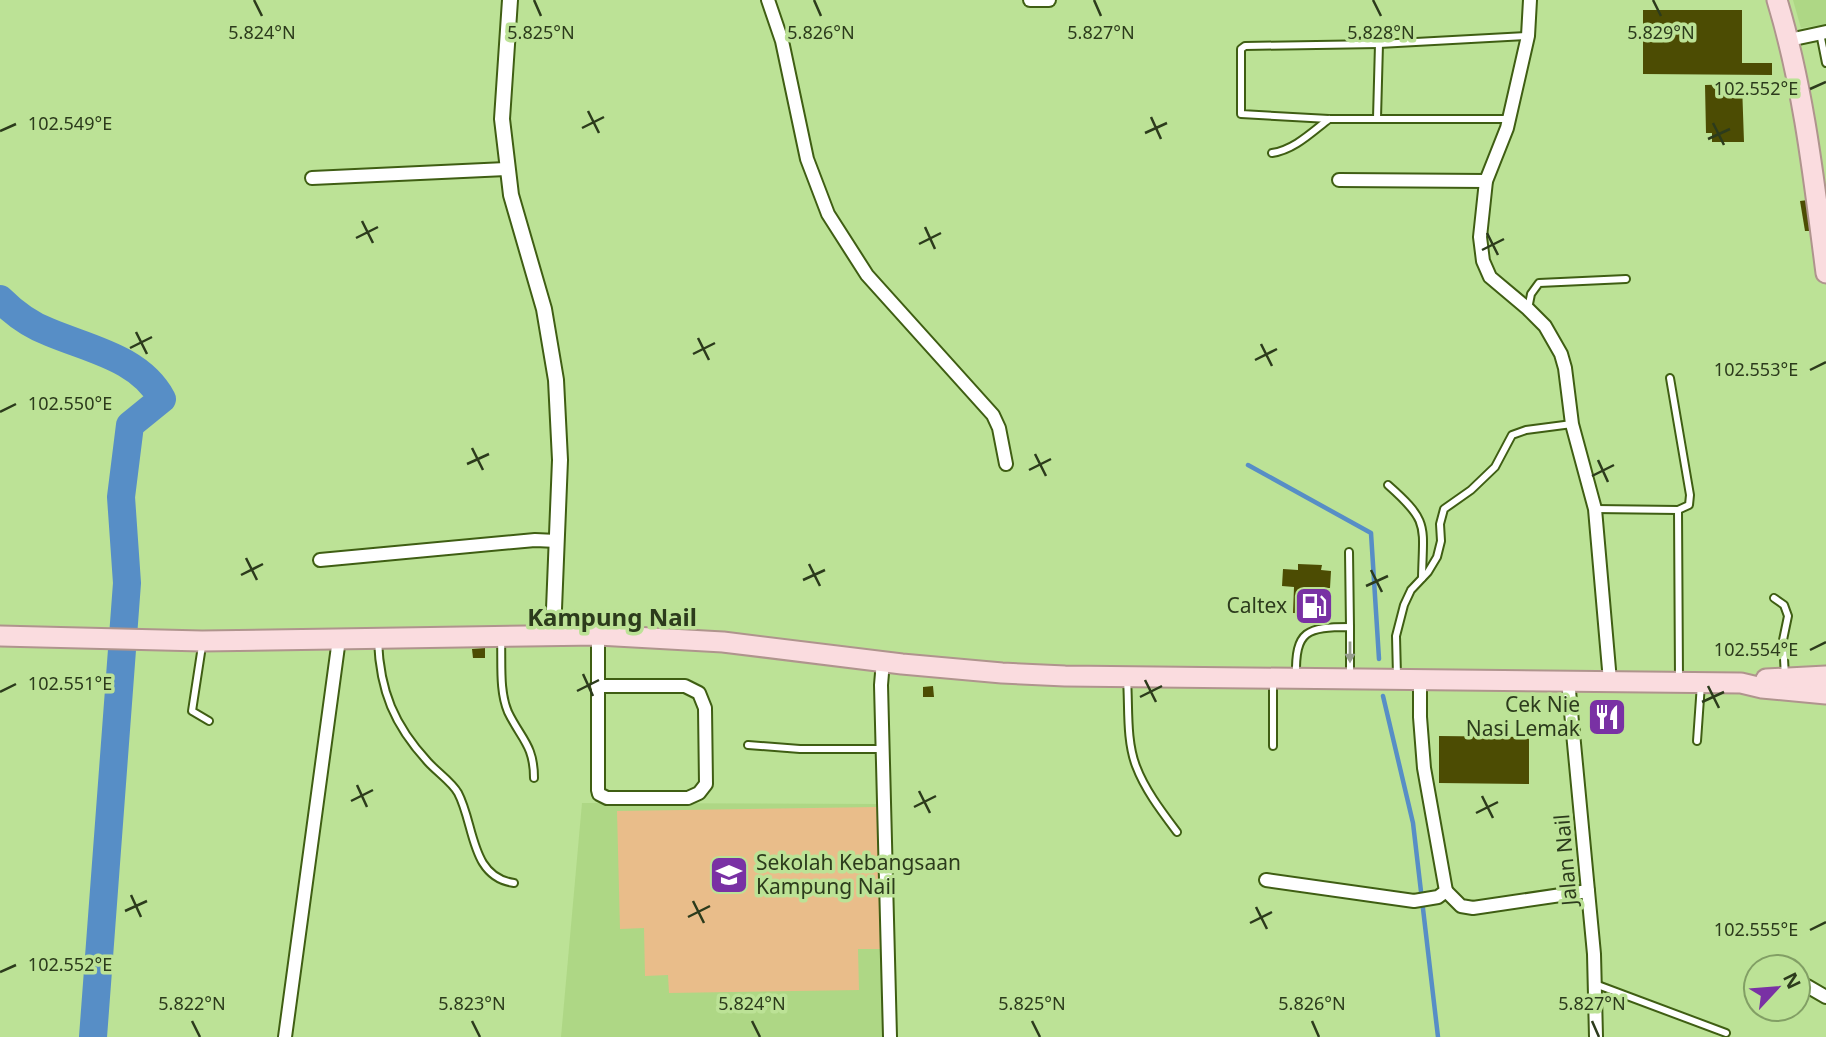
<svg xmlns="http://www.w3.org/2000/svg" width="1826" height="1037" viewBox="0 0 1826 1037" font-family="'Noto Sans',sans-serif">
<rect width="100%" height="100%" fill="#bce296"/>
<!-- built -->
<g fill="#aed785">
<polygon points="1793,0 1826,0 1826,24 1801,28"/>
<polygon points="582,803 879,804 884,946 882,1037 561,1037"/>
</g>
<!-- green -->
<polygon fill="#e9bd8a" points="877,807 880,949 858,949 859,990 669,993 668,975 645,976 644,928 620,929 617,811"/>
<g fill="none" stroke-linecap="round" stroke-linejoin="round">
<!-- stream -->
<g stroke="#578ec6" stroke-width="4.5">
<polyline points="1248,465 1371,533 1379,659"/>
<polyline points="1383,696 1413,823 1438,1037"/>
</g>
<!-- river -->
<path stroke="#578ec6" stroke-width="28" d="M0,299C14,313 30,325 49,332C89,349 140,358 162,399L130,425L121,497L127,583L93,1037"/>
</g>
<!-- building -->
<g fill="#4c4c03">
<polygon points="1643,10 1742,10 1742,63 1772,63 1772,75 1643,74"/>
<polygon points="1742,84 1744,142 1712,142 1712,133 1706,133 1705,85"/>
<polygon points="1808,200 1811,231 1805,231 1800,201"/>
<polygon points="1298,564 1322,565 1321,570 1331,571 1330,588 1315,588 1315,594 1330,594 1330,614 1293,613 1294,587 1282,586 1283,569 1298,570"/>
<polygon points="485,648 485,658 473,658 472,649"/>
<polygon points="933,686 934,697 923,697 923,687"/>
<rect x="1596" y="702" width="22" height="31"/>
<polygon points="1439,736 1529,737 1529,784 1439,783"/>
</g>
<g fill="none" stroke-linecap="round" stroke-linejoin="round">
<!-- service casing -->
<g stroke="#3f5e13" stroke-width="10">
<g id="service">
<polyline points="1820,33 1826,63"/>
<polyline points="1377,118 1379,44"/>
<polyline points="1509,119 1329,119 1241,114 1241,49 1245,46 1379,44 1528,36"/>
<path d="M1272,153C1294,150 1312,132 1329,119"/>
<polyline points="1528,309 1531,294 1539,283 1626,279"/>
<path d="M1388,485C1430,522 1423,525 1422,578"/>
<polyline points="1595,509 1678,510 1689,505 1690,495 1670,378"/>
<polyline points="1678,510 1679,680"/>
<polyline points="1349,552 1350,627"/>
<polyline points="1774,598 1784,605 1788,616 1783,640 1785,677"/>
<path d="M501,640C502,663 499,691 508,712C521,739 534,745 534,778"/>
<path d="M378,641C380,691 394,725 428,762C437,772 452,782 458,793C475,825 470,877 514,883"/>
<polyline points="202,646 192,711 209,721"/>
<path d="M1296,676C1295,630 1307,627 1350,627V677"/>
<polyline points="1397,676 1396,636 1404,605 1411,590 1428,572 1437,557 1441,541 1440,524 1444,509 1471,490 1495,467 1512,435 1526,430 1572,424"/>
<path d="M1127,679C1129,707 1126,740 1136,766C1145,790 1162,812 1177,832"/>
<polyline points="1273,682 1273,746"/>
<polyline points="1697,741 1701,684"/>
<polyline points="748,745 800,749 883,749"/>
<polyline points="1595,984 1726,1033"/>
</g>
</g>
<!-- minor casing -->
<g stroke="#3f5e13" stroke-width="16">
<g id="minor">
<polyline points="768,0 782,41 807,159 828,214 867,275 993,415 999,428 1006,464"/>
<polyline points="1030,0 1049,0"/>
<polyline points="1530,0 1528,36 1507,128 1486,181 1480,237 1483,261 1490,277 1528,309 1545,326 1561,354 1565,368 1572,424 1595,509 1610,681"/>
<polyline points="1789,40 1826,32"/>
<polyline points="312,178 506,169"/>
<polyline points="1339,180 1486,181"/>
<polyline points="320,560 535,540 557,541"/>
<polyline points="883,661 881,685 890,1037"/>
<polyline points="1568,680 1594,954 1596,1037"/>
<polyline points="597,686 685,686 699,693 705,708 706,784 699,793 688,798 607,798 599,794 598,790 598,635"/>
<polyline points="1266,880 1414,901 1438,897 1446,891 1424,768 1420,717 1420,678"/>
<polyline points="1446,891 1461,906 1473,908 1588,891"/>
<polyline points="1807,986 1826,997"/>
<polyline points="285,1037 339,639"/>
</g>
</g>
<!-- tertiary casing -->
<g stroke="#3f5e13" stroke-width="18">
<polyline id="tertiary" points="510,0 502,119 511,195 544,309 556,380 560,460 553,634"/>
</g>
<!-- primary casing -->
<g stroke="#af948d" stroke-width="23">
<g id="primary">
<path d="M1777,0C1804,89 1814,181 1826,273"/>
<polyline points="0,636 202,641 598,635 723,642 902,664 1002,673 1065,676 1741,683 1762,688 1826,694"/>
<polyline points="1766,679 1826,676"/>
</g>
</g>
<!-- service -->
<use href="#service" stroke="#fff" stroke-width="6"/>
<!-- minor -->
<use href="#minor" stroke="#fff" stroke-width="12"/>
<!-- tertiary -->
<use href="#tertiary" stroke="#fff" stroke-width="14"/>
<!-- primary -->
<use href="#primary" stroke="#fadcdf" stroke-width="19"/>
</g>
<!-- one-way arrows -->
<defs><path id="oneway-solid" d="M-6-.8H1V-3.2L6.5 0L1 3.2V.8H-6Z" transform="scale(1.75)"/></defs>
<use fill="#969d8e" href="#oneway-solid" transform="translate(1350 652) rotate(90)"/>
<!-- ticks -->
<path fill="none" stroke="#2c3b1c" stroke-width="2.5" d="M254,0L262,16M534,0L541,16M814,0L821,16M1094,0L1101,16M1373,0L1381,16M1653,0L1661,16M1810,89L1826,82M588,111L599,133M1151,117L1161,139M1713,123L1724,145M582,128L604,117M0,131L16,124M1145,133L1167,123M1708,139L1730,129M362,221L373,243M925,227L935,249M1487,233L1498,255M356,238L378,227M919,244L941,233M1482,250L1504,239M136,332L147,354M698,338L709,360M1261,344L1272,366M130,348L152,337M693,354L715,343M1255,360L1277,349M1810,370L1826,362M0,412L16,404M472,448L483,470M1035,454L1046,476M1598,460L1608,482M467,464L489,454M1029,470L1051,459M1592,476L1614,465M246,558L257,580M809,564L820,586M1371,570L1382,592M241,575L263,564M803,580L825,570M1366,586L1388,576M1810,650L1826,642M583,674L593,696M1145,680L1156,702M1708,686L1719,708M577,691L599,680M0,692L16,684M1140,697L1162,686M1702,702L1724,692M357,785L367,807M919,791L930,813M1482,796L1493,818M351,801L373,790M914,807L936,796M1476,813L1498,802M131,895L141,917M693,901L704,923M1256,907L1267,929M125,911L147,901M688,917L710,906M1250,923L1272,912M1810,930L1826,922M0,972L16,965M192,1021L200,1037M472,1021L480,1037M752,1021L760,1037M1032,1021L1040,1037M1312,1021L1319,1037M1592,1021L1599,1037"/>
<!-- icons -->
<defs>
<g id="fuel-square" transform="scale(2.0125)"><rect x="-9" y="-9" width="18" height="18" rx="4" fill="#7931a4" stroke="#bce296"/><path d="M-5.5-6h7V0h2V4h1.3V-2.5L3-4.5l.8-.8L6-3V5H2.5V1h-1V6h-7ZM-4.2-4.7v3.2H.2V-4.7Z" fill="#fff"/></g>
<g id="restaurant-square" transform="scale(2.0125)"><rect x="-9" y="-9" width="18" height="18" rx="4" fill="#7931a4" stroke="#bce296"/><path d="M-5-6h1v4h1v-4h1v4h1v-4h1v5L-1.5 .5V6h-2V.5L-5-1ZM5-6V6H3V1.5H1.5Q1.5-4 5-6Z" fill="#fff"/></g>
<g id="school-square" transform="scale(2.0125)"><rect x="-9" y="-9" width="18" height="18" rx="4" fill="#7931a4" stroke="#bce296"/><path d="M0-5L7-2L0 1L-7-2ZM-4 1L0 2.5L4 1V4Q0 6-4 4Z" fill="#fff"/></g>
</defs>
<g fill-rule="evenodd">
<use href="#fuel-square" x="1314" y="606"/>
<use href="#restaurant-square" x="1607" y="717"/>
<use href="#school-square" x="729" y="875"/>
</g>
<g text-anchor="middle" stroke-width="7" stroke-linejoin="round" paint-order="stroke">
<!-- poi labels -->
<g font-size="21" fill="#2c3b1c" stroke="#bce296" text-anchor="end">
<text x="1287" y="613">Caltex</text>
<text x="1580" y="712">Cek Nie<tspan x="1580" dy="24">Nasi Lemak</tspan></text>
<text x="756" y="870" text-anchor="start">Sekolah Kebangsaan<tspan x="756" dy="24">Kampung Nail</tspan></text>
</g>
<!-- street labels -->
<g font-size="21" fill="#2c3b1c" stroke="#bce296">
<text transform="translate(1566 860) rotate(-95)" y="7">Jalan Nail</text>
</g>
<!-- quarter labels -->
<g font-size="24" font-weight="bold" fill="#2c3b1c" stroke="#bce296">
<text x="612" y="626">Kampung Nail</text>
</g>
</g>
<g font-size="18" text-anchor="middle" fill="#2c3b1c" stroke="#bce296" stroke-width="7" stroke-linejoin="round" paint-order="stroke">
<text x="262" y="39">5.824°N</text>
<text x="541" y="39">5.825°N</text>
<text x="821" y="39">5.826°N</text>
<text x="1101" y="39">5.827°N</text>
<text x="1381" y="39">5.828°N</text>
<text x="1661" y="39">5.829°N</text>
<text x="1756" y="95">102.552°E</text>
<text x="70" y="130">102.549°E</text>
<text x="1756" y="376">102.553°E</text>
<text x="70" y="410">102.550°E</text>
<text x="1756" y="656">102.554°E</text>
<text x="70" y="690">102.551°E</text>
<text x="1756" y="936">102.555°E</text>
<text x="70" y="971">102.552°E</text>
<text x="192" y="1010">5.822°N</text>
<text x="472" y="1010">5.823°N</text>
<text x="752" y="1010">5.824°N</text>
<text x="1032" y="1010">5.825°N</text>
<text x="1312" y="1010">5.826°N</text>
<text x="1592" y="1010">5.827°N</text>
</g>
<!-- north arrow -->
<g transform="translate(1777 988) rotate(64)"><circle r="33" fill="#bce296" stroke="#829f65" stroke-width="2"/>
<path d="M0-5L12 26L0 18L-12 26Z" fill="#7931a4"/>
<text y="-10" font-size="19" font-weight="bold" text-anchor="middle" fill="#2c3b1c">N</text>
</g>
</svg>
